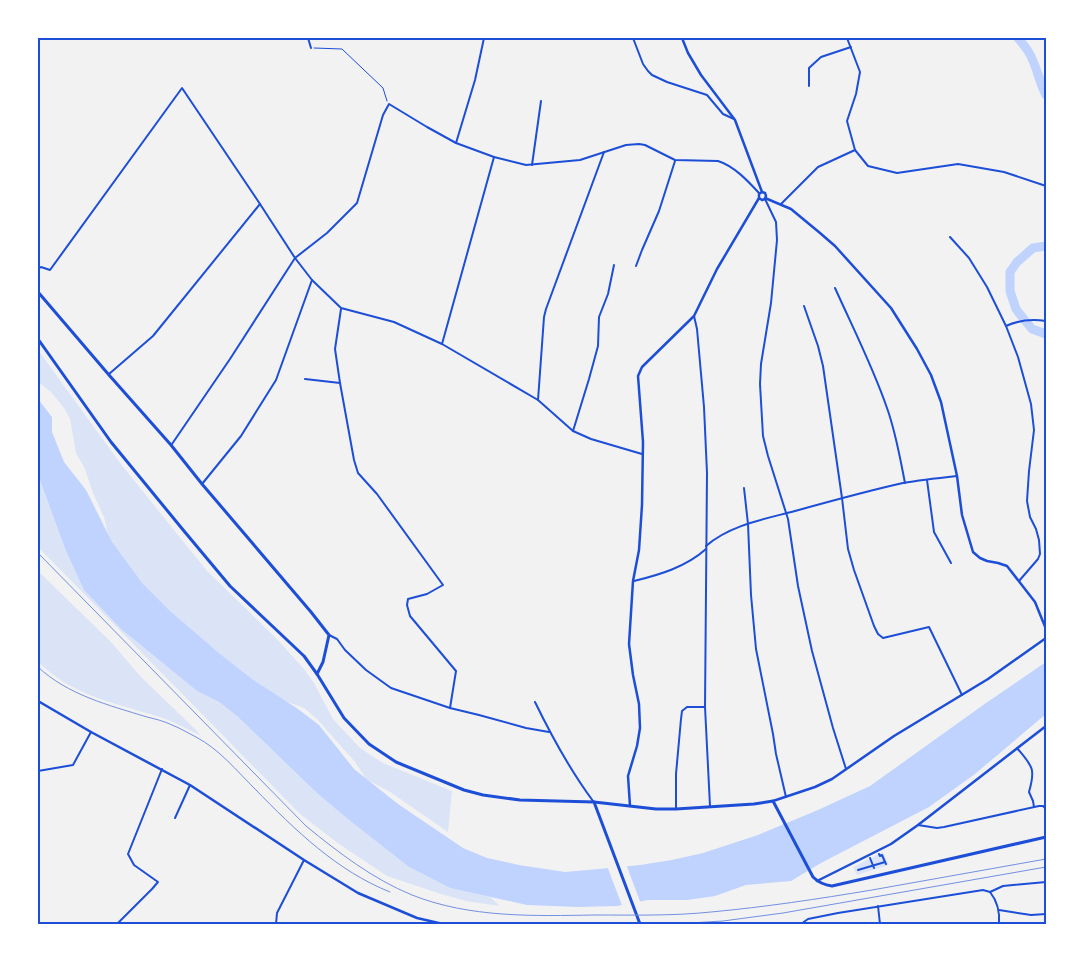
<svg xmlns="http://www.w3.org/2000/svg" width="1084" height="962" viewBox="0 0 1084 962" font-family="Barlow,sans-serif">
<rect width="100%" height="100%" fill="#f2f2f2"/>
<!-- green -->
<g fill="#dbe4f7">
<polygon points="38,350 120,463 207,571 276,638 304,669 314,683 333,719 360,748 383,763 452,791 448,832 390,792 366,779 355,762 317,719 304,708 282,700 260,684 216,658 186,642 110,543 104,517 93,493 85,469 76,453 70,419 64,408 51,392 38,382"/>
<polygon points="38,475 66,551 84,590 121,629 197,691 219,702 237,716 318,794 349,820 409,867 450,888 490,897 500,906 466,901 441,894 387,876 339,844 300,814 38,547"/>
<path d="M38,571L111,642L142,678L194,728L201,736C189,730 176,723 163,718C129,707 92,700 62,681C53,675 45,668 38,662Z"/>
<polygon points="883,852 889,865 857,875 853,867"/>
</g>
<!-- water -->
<polygon fill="#bfd3fe" points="38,399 52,417 52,432 64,462 86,490 112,542 142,583 170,611 220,654 252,679 298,709 319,725 354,769 398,804 463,848 487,858 519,865 565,872 599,869 640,865 672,860 703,853 758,835 818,810 870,786 986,703 1046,662 1046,714 975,774 929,807 821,863 791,881 746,885 715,896 687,900 648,900 617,906 578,907 527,905 450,888 409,867 349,820 318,794 237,716 219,702 197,691 121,629 84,590 66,551 38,475"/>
<!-- pier -->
<polygon fill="#f2f2f2" points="626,864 641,904 623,908 607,866"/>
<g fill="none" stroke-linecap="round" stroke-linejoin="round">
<!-- river -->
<g stroke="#bfd3fe" stroke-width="9">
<path d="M1018,38C1024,45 1030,52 1033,61C1038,72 1040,84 1046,95"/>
<polyline points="1046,246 1033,248 1017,262 1010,272 1010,291 1016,309 1023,318 1032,329 1046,334"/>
</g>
<!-- path -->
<polyline stroke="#1d4ed8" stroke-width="1" points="314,48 342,49 383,88 387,101"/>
<!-- pedestrian -->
<g stroke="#1d4ed8" stroke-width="2">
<polyline points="879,854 880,856 882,855 885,862"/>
<polyline points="870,858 874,868"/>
<polyline points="858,870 885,862 886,864"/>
</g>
<!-- minor -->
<g stroke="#1d4ed8" stroke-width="2">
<polyline points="308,38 311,48"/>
<polyline points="633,38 643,64 648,71 652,75 667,82 707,95 723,114 734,119"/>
<polyline points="847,38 860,72 856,94 847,121 855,150 868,166 897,173 958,164 1004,172 1046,186"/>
<polyline points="809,86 809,68 821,57 851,47"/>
<polyline points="456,143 475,80 484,38"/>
<polyline points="532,165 541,101"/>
<polyline points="765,199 776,222 777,240 771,303 761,364 760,384 763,436 768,456 788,519 798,586 812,651 833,728 846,769"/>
<polyline points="781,204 818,167 855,150"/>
<polyline points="950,237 969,258 987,287 1006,326 1018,357 1031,404 1034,430 1029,471 1027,501 1030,517 1036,529 1039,540 1040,554 1038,559 1019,581"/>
<polyline points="636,266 642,250 659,211 675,161"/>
<polyline points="38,269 41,267 50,270 182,88 260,204 295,258 312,280 341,308 394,322 442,344 538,400 573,431 591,439 642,454"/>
<path d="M835,288C853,328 873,367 887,408C896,433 900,458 905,483"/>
<polyline points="804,306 818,346 823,366 842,498 848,549 854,570 874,626 878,634 883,638 929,627 962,695"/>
<polyline points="341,309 335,349 340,383 354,460 358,473 377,494 443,585 427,594 408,599 407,605 410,616 456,671 450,708"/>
<polyline points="694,316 697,329 704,407 707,473 705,707 710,806"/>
<path d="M1006,326C1019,320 1032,319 1046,321"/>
<polyline points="442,344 494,157"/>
<polyline points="109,374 153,336 260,204"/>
<polyline points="305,379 340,383"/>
<polyline points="538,400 544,317 546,309 604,152"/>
<polyline points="573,431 589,379 598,346 599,317 608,294 614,265"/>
<path d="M172,444L230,359L295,258L327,233L357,203L383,115L389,104L427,127L456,143L494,157L526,165L580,160L626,145L639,144L645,145L675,160L718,161C734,166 748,181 759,193"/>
<polyline points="927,480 934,532 951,563"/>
<polyline points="202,484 241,436 276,380 312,280"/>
<polyline points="744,488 748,524 751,595 756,649 773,734 776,754 786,797"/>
<path d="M706,546C730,525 765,519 795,511C831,501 867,491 903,483C921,480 939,478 957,476"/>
<path d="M634,581C659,575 686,567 706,549"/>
<polyline points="329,635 337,639 345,650 366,670 391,688 450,708 479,715 526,728 549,732"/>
<path d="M535,702C552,737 570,770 593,801"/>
<path d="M1017,748C1032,766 1036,768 1029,792L1033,801L1034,807"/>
<polyline points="38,771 73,765 91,732"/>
<polyline points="676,809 676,774 681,719 682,711 687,707 705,707"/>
<polyline points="175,818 190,785"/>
<polyline points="918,825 937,828 944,827 1039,806 1043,806 1046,809"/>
<polyline points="990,892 1003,886 1046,882"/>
<polyline points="878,906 880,924"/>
<polyline points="999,910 1031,915 1046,914"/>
<polyline points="117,924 152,889 158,882 134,865 128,854 162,769"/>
<polyline points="276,924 277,913 304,860"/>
<path d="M801,924L808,919L838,913L983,890L990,892C998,902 1000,912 999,924"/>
</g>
<!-- tertiary -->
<g stroke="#1d4ed8" stroke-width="2.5">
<polyline points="682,38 688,53 701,75 735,120 762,192"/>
<polyline points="765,198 791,209 820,233 835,246 891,308 917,349 931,375 941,402 957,476 962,515 973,552 980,558 987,561 998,563 1007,566 1035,602 1046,629"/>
<polyline points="38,701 91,732 190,785 304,860 358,893 417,918 443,924"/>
<polyline points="773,801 815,787 832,779 894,736 988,679 1046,638"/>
<polyline points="630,806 628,776 637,746 640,728 639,704 633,675 629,644 633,581 639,550 642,505 643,442 638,376 642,367 694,316 717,269 759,198 759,194 762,192 765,193 766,196 765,199 762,200 759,198"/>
<polyline points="817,881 891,844 918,825 1046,726"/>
</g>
<!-- secondary -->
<g stroke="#1d4ed8" stroke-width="3">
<polyline points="38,292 109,375 171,445 202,484 311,612 329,635 323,662 317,674"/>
<path d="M594,802L656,809H676L754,804L773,801L813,877C818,882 824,885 832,886L1046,837"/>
</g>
<!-- primary -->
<polyline stroke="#1d4ed8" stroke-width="3" points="38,339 111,442 184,531 230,586 304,656 317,674 344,718 369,744 396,762 464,790 483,795 520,800 594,802 640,924"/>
<!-- rail -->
<g stroke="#7290e2" stroke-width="1">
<path d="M38,553L306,826C339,853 373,879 412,895C470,918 534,916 595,915C634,915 673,916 711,912C765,907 818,899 872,890C930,880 988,869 1046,859"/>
<path d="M38,667C68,695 108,705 147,717C155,719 164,721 172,725C180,728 188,733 196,737C219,749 237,771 255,789C295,830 337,871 390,892"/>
<polyline points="568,923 690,923 723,921 783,913 1046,867"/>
</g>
</g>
<!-- border -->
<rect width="1084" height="962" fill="none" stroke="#ffffff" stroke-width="78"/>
<rect x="39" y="39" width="1006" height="884" fill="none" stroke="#1d4ed8" stroke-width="2"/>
</svg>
